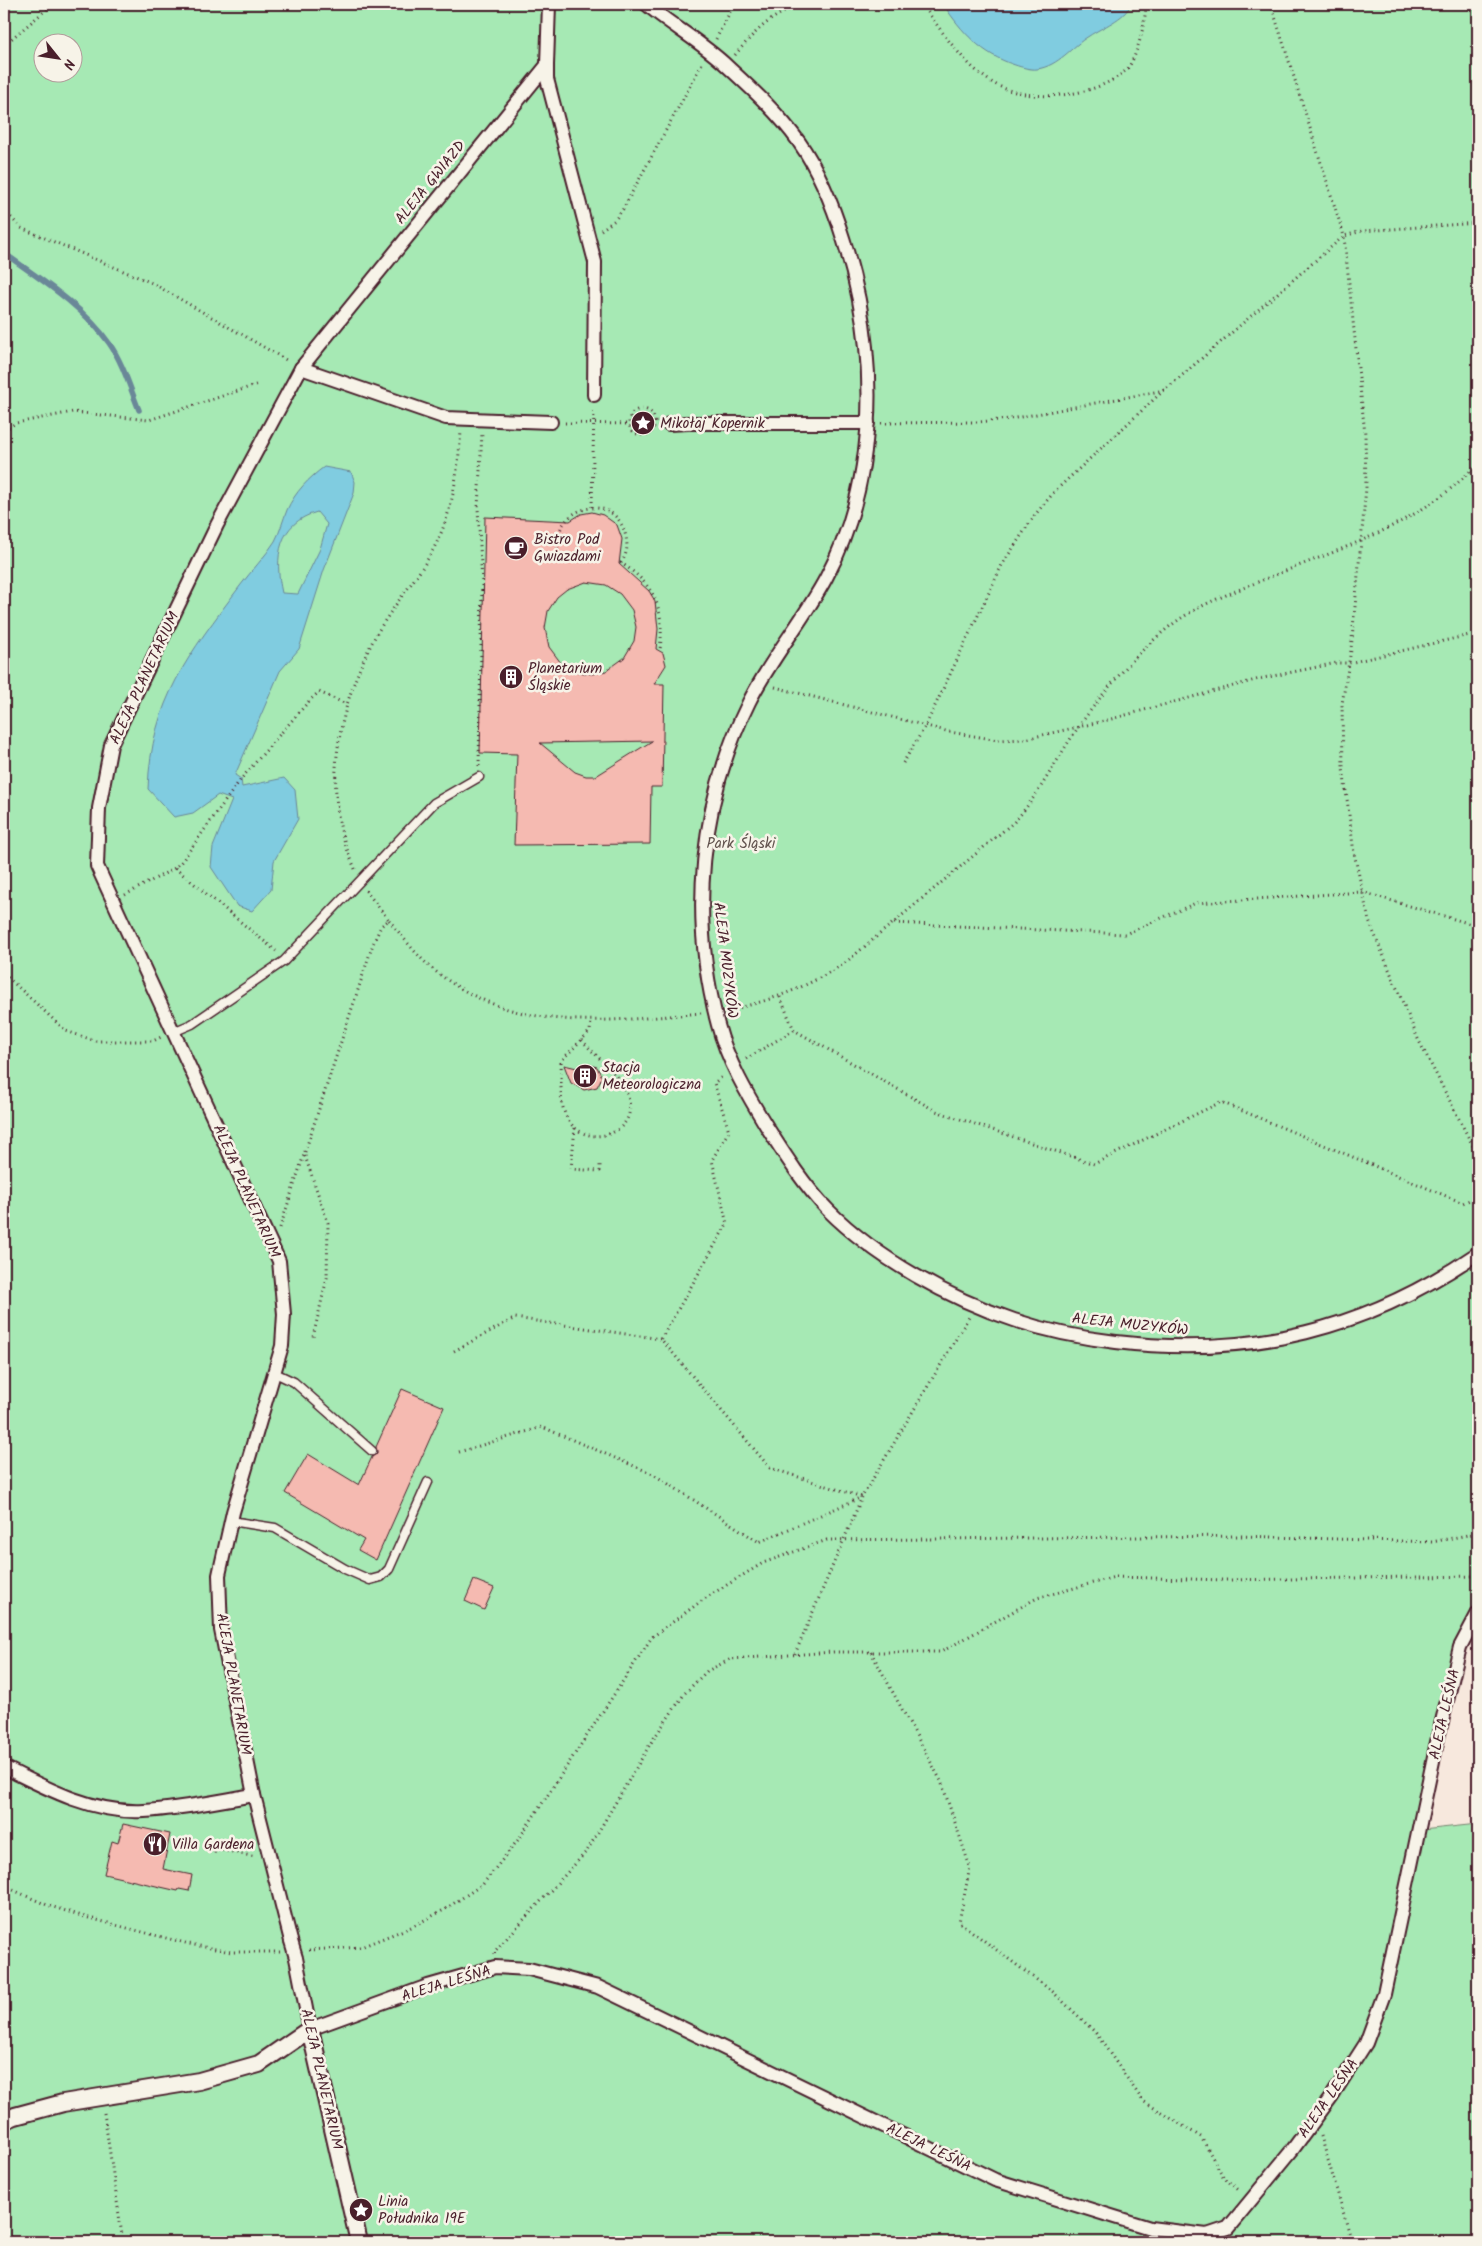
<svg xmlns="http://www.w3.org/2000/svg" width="1482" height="2246" viewBox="0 0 1482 2246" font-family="Kalam,sans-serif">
<rect width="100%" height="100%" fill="#f7e8dd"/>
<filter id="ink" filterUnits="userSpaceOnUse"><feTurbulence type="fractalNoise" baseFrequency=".02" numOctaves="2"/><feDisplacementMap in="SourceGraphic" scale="10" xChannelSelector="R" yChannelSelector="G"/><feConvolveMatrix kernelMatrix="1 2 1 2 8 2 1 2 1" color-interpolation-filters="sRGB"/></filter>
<g filter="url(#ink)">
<!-- green -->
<path fill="#a6e9b4" stroke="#788470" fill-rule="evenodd" d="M4,4H1478V1613L1458,1652L1422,1830L1478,1824V2242H4ZM42,42H72V72H42Z"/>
<!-- water -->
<g fill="#80cce0" stroke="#6a8798" fill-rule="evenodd">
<path d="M943,4H1131C1125,19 1102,27 1089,36C1072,46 1059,66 1037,69C1031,70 1021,67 1015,65C981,54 962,32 943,4Z"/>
<path d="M324,467L351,472L355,482L354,493L324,570L299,649L280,671L235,775L241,779L242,787L284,778L295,790L298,819L274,861L271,890L252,911L237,906L211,867L213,847L232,800L218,795L193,813L174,817L148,789C151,701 189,654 240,586C251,571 265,557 275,541C280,532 283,520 287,510C295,492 309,478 324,467ZM317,512L327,524L320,549L298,594L282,593C274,557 278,523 317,512Z"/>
</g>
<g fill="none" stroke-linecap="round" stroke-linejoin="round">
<!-- stream -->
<path stroke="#6a8798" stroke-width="5.5" d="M4,253C40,279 83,306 109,343C123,363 130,388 139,410"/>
</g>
<!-- building -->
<g fill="#f5bab1" stroke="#4a1f2b" fill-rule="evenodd">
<path d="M592,512L603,515L617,525L622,539L619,564L649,591L655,601L658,629L656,649L663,653L666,665L654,684H664L662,787H651L650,844L514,845L517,754L480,753L485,517L570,521L581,514ZM586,582L606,585L620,594L632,610L636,627L634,641L624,658L606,671L592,674L578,672L561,663L549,647L545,628L548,611L557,597L567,589ZM652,741L596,776H586L575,772L540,743Z"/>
<polygon points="586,1064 597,1067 602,1077 597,1087 584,1090 571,1083 564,1065 577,1068"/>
<polygon points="402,1389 444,1407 376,1560 358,1550 364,1540 285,1493 308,1454 359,1485 372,1457 377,1453 376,1447"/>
<polygon points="474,1580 494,1588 484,1610 465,1601"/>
<polygon points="123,1824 170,1834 163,1869 192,1875 189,1891 179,1889 178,1891 104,1874 112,1841 118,1843"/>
</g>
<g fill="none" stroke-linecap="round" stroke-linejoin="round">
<!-- service casing -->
<g stroke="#4a1f2b" stroke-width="11">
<g id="service">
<polyline points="173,1032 192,1024 284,961 434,803 479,777"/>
<polyline points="275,1373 294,1382 372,1451"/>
<polyline points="231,1521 275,1528 345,1569 370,1580 381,1577 389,1569 428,1482"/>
</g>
</g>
<!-- pedestrian casing -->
<g stroke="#4a1f2b" stroke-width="16">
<g id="pedestrian">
<path d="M646,4C672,26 703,43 728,67C753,90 779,114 799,142C835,193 860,285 866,347C874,425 863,509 826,578C803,621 771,658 749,702C700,801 689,917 718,1025C727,1060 748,1096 767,1127C786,1157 804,1185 828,1210C877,1259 950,1299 1014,1320C1047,1331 1081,1338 1116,1342C1251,1358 1366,1330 1478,1253"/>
<polyline points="547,65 547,79 595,262 594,395"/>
<polyline points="301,368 446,418 551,422"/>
<polyline points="691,423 868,423"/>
<polyline points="669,424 688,423"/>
<path d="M4,1767C47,1789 95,1814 144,1811C181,1809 218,1801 254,1795"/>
<polyline points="291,1941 254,1795 221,1630 219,1575 233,1512 282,1346 284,1314 279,1261 97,866 99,808 111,745 217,525 301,368 547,65 549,4"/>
<polyline points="296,1958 310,2029 428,1986 495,1967 529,1969 598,1987 995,2180 1150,2228 1207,2235 1228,2228 1293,2149 1332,2096 1366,2043 1384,1994 1437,1742 1460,1647 1478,1613"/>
</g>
</g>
<!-- minor casing -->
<g stroke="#4a1f2b" stroke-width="20">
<polyline id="minor" points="4,2121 15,2116 63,2103 199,2081 259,2064 310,2029 359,2242"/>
</g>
<!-- path -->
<g stroke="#4a1f2b" stroke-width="3" stroke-dasharray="1 4" stroke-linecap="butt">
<path d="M922,4C941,30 960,60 987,79C1021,105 1092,99 1124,72C1137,62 1146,19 1146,4"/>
<polyline points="1271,4 1344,236 1365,434 1366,488 1351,650 1342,704 1343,768 1354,853 1369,921 1418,1039 1478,1156"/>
<polyline points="716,39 734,4"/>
<polyline points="4,45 53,4"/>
<path d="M735,55C756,30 774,12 806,4"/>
<polyline points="4,210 21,228 152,283 288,361"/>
<polyline points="601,230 615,220 623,209 702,64"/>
<circle cx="642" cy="422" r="13"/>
<polyline points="565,423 629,424"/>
<polyline points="881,423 978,422 1010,419 1165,390 1344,236 1362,231 1478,223"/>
<polyline points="4,430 16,423 73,412 149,420 256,385"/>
<polyline points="1470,472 1478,477"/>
<polyline points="592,507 594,408"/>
<path d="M562,563C539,512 611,485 625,533C628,544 628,553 621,563C655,585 665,609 660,649"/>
<polyline points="775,687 950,732 998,740 1025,739 1100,722 1263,678 1337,663 1349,663 1478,633"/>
<polyline points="903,763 926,725 1002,565 1034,516 1055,491 1164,390"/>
<polyline points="479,766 482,584 478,508 482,433"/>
<polyline points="175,868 276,951"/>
<path d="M355,869C350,856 344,843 341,830C326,765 344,694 375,637C396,599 428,569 443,528C455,497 458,465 461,432"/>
<polyline points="125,895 175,868 182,861 241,779 309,701 319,692 346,704"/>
<path d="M389,920C402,936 414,952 429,966C511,1035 603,1022 701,1013"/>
<polyline points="894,923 1125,934 1196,903 1362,892 1478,926"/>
<polyline points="4,974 66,1031 96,1041 153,1041 161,1037"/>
<polyline points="780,997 794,1030"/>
<path d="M730,1010C776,999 805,988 845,963L1014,822C1038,796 1054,764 1073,735C1100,695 1143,643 1183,617C1203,604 1226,595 1248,586C1328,552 1418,529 1478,463"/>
<path d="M582,1040C596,1057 621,1075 628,1097C641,1136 578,1154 564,1111C559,1096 562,1076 561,1061L590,1031L591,1021"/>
<polyline points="746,1059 794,1030 936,1111 1094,1164 1221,1102 1463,1203 1478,1196"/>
<polyline points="575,1128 571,1169 600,1171 600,1163"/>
<polyline points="305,1156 328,1223 327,1278 313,1337"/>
<polyline points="280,1228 373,944 381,926 389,920 365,890"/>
<polyline points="661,1339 727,1224 712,1160 729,1131 714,1083 723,1076"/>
<polyline points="454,1351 515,1318 661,1339 770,1468 862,1497 969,1317"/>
<polyline points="459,1452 542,1427 653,1474 759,1542 862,1497"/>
<polyline points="871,1652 941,1781 970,1867 959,1922 1053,1992 1095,2032 1143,2101 1201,2137 1224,2178 1240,2191"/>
<polyline points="795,1654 862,1497"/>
<polyline points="214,1853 217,1849 256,1857"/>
<polyline points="4,1886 47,1905 85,1917 189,1944 231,1952 280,1952"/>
<polyline points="309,1950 361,1947 411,1927 444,1910 483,1884 518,1840 652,1637 707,1597 763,1563 827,1540 1242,1536 1432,1542 1478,1533"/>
<polyline points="495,1954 495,1951 587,1851 652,1741 685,1693 707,1671 731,1659 833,1652 941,1652 1037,1598 1115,1577 1225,1580 1478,1576"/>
<polyline points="104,2113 123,2242"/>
<polyline points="1321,2136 1352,2242"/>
</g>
<!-- service -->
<use href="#service" stroke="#f7f3e8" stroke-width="8"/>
<!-- pedestrian -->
<use href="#pedestrian" stroke="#f7f3e8" stroke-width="12"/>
<!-- minor -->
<use href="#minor" stroke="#f7f3e8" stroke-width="16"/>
<!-- pedestrian-bridge casing -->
<g stroke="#4a1f2b" stroke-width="16" stroke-linecap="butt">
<polyline id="pedestrian-bridge" points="291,1941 296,1958"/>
</g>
<!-- pedestrian-bridge -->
<use href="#pedestrian-bridge" stroke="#f7f3e8" stroke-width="12"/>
</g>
</g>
<!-- icons -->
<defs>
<g id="sight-disc" transform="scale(1.25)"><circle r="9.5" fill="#4a1f2b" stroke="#f7f3e8"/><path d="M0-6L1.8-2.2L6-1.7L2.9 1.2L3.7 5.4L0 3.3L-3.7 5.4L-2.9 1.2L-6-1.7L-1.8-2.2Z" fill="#fff"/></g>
<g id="cafe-disc" transform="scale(1.25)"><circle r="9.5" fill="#4a1f2b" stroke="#f7f3e8"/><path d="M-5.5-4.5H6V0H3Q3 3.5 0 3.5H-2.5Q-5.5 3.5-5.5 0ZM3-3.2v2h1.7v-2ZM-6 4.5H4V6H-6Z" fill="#fff"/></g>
<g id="building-disc" transform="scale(1.25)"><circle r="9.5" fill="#4a1f2b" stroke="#f7f3e8"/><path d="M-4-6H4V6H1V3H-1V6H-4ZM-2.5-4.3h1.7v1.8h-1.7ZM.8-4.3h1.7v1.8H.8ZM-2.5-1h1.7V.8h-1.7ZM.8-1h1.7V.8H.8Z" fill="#fff"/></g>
<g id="restaurant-disc" transform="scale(1.25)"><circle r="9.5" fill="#4a1f2b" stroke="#f7f3e8"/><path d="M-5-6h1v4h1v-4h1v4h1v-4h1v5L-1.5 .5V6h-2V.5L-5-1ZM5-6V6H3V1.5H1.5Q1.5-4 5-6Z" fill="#fff"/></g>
</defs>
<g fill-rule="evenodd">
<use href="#sight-disc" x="643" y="423"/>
<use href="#cafe-disc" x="516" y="548"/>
<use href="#building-disc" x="511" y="677"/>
<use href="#building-disc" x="585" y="1076"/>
<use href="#restaurant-disc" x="155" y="1844"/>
<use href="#sight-disc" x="361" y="2210"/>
</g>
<g text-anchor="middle" stroke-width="5" stroke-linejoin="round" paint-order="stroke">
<!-- street labels -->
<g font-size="15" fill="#4a1f2b" stroke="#f7f3e8">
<text transform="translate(430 182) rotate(-51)" y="5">ALEJA GWIAZD</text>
<text transform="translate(144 678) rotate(-65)" y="5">ALEJA PLANETARIUM</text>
<text transform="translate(726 960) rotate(83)" y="5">ALEJA MUZYKÓW</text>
<text transform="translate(247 1191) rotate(66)" y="5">ALEJA PLANETARIUM</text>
<text transform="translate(1130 1324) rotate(6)" y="5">ALEJA MUZYKÓW</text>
<text transform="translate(234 1684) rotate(80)" y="5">ALEJA PLANETARIUM</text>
<text transform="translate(1444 1714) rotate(-77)" y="5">ALEJA LEŚNA</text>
<text transform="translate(446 1983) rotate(-17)" y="5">ALEJA LEŚNA</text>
<text transform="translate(322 2079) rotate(77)" y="5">ALEJA PLANETARIUM</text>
<text transform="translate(1328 2098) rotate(-55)" y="5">ALEJA LEŚNA</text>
<text transform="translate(929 2147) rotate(26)" y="5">ALEJA LEŚNA</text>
</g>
<!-- poi labels -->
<g font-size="15" fill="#4a1f2b" stroke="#f7f3e8" text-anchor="start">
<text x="660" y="428">Mikołaj Kopernik</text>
<text x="534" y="544">Bistro Pod<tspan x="534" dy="17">Gwiazdami</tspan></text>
<text x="528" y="673">Planetarium<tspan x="528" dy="17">Śląskie</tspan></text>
<text x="602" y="1072">Stacja<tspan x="602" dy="17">Meteorologiczna</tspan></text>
<text x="172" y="1849">Villa Gardena</text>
<text x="378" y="2206">Linia<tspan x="378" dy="17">Południka 19E</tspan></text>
</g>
<!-- park labels -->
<g font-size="15" fill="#61524d" stroke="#f7f3e8">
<text x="741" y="848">Park Śląski</text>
</g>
</g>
<!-- margin -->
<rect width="1482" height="2246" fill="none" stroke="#f7f3e8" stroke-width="20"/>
<rect x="10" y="10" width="1462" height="2226" fill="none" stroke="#4a1f2b" stroke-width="2" filter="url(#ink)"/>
<!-- north arrow -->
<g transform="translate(58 58) rotate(120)"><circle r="24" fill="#f7f3e8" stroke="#b29e9c"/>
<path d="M0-4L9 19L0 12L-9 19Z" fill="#4a1f2b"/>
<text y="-8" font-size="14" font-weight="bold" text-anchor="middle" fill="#4a1f2b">N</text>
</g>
</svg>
